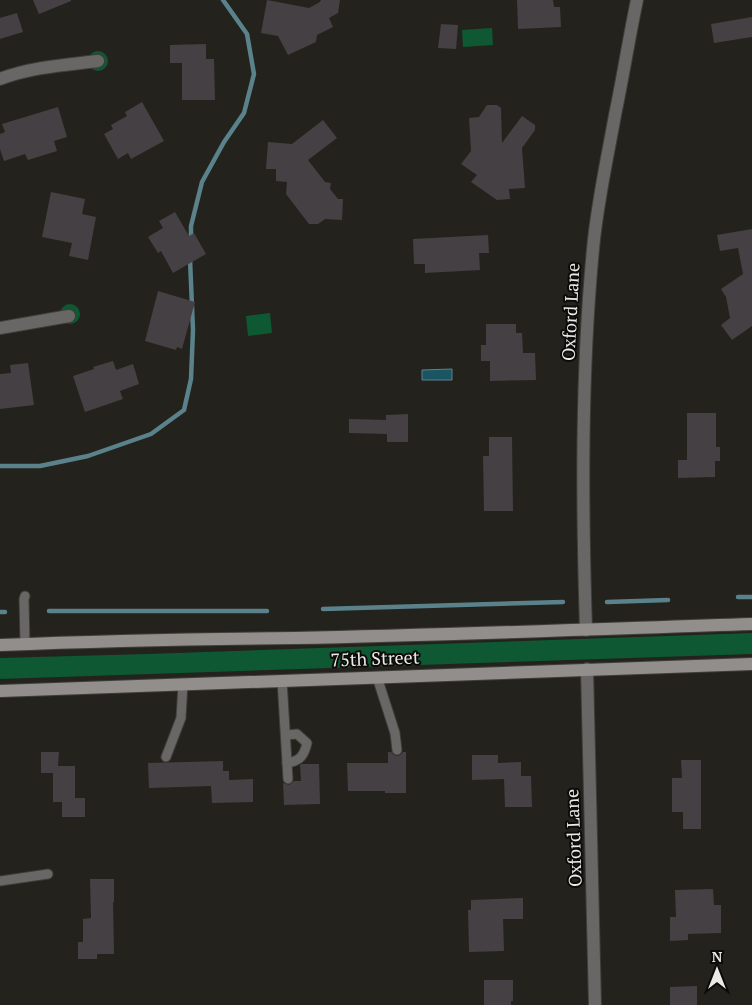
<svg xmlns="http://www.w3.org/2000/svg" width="752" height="1005" viewBox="0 0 752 1005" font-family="'PT Serif',serif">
<rect width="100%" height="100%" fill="#24221d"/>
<!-- green -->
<g fill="#0e5833">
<polygon points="492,28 493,45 463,47 462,30"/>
<circle cx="98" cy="61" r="10"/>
<circle cx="70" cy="314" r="10"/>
<polygon points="270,313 272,333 248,336 246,316"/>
<polygon points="752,633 752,654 0,679 0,658 147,654"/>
</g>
<!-- water -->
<polygon fill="#1b5563" stroke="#5a828b" points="452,369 452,380 422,380 422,370"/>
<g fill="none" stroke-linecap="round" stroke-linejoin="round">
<!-- stream -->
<g stroke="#5a828b" stroke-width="4.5">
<polyline points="191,239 191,226 202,182 224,142 244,113 254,74 247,34 223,0"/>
<polyline points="0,466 40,466 88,456 151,434 184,410 191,379 193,330 190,259"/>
<polyline points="738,597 752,597"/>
<polyline points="607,602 668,600"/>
<polyline points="323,609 563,602"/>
<polyline points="49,611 267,611"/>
<polyline points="0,612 5,612"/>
</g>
</g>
<!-- building -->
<g fill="#454044">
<polygon points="33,0 71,0 71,1 39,14"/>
<polygon points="267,0 309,8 320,2 321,0 340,0 338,13 329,18 333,27 317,35 316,42 288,55 278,36 261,33"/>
<polygon points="517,0 553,0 554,7 560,7 561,27 518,29"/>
<polygon points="17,13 23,32 0,39 0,18"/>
<polygon points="752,17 752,37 714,43 711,24"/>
<polygon points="441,24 458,25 456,49 438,48"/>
<polygon points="206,44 206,59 214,59 215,100 182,100 182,63 170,63 170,45"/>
<polygon points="142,102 164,141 131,159 128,153 118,159 104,134 113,129 111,125 127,116 125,112"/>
<polygon points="487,105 497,105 501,108 502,143 522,116 535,125 535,130 522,148 525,188 509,189 510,199 497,200 471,182 477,175 461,164 471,151 469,118 479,117"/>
<polygon points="58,107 67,137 54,141 57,151 28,160 25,154 4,161 0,149 0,134 5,132 2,124"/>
<polygon points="323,120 337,138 308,160 325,182 331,183 330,189 338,199 343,199 342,220 325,219 318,224 309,224 286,194 287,182 276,181 276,169 266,169 268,142 292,144"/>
<polygon points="51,192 85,199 82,214 96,217 88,260 69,256 72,243 42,237"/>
<polygon points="175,212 189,236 194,233 206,254 173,273 161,251 158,253 148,237 163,228 159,221"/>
<polygon points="752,229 752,326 732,340 721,325 730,318 726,297 721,289 743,274 738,248 720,251 717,235"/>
<polygon points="488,235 489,253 479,253 480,270 425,273 425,264 414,264 413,239"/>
<polygon points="158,291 195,302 182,349 177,347 176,350 145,341"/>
<polygon points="486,324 516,324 516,333 522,333 523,353 535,353 536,380 490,381 490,361 481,361 481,345 486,345"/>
<polygon points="113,361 116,370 133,364 139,384 120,391 123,399 85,412 73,376 94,369 93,367"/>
<polygon points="28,363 34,405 0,409 0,374 11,373 10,365"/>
<polygon points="687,413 716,413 716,447 720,447 720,461 715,461 715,477 678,478 678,460 687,460"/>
<polygon points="408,414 408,442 387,442 387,434 349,433 349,419 386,420 386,415"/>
<polygon points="489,437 512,437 513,511 484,511 483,456 489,456"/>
<polygon points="41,752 59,752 58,766 75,766 75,798 85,798 85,817 62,817 62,802 53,802 53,773 41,773"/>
<polygon points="388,752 391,752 394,755 397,756 400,755 403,752 406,752 406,793 385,793 385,791 348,791 347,763 388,763"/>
<polygon points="472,755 498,755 498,763 521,762 521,776 531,776 532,807 505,807 504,779 472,780"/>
<polygon points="681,760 701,760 701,829 683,829 683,812 672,812 672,778 682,778"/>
<polygon points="223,761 223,771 229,771 229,780 253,779 253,802 212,803 211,786 149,788 148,763"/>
<polygon points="302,764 319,764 320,804 284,805 283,783 289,785 294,781 301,781 300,765"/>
<polygon points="90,879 114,879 114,902 113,902 114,954 97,954 97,959 78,959 78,942 83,942 83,919 91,918"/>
<polygon points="713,889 714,905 721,905 721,933 688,934 688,940 670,941 670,917 676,917 675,890"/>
<polygon points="523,898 523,919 503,919 504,951 469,952 468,910 471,910 471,900"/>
<polygon points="484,980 513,980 513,1001 511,1001 511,1005 484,1005"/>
<polygon points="697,986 697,1005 670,1005 670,987"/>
</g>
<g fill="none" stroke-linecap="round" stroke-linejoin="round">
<!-- service casing -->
<g stroke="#403e39" stroke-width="11">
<g id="service">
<polyline points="25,644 24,599 25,596"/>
<polyline points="377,677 395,733 397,750"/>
<polyline points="282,680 288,779"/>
<path d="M286,735L297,734L307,743C304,756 300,761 287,763"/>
<polyline points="166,757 181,718 183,684"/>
<polyline points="0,881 48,874"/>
</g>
</g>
<!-- minor casing -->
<g stroke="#403e39" stroke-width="14">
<g id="minor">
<path d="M0,79C31,67 65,65 98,61"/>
<polyline points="0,328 69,316"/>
<path d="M586,630C582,503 581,375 593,249C597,204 607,160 615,115C623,77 629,38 637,0"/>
<polyline points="587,669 595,1005"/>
</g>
</g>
<!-- secondary casing -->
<g stroke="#403e39" stroke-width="14">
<g id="secondary">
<path d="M0,645C98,641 196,639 295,638C447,635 600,629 752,624"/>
<polyline points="0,691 752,664"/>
</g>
</g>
<!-- service -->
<use href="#service" stroke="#696766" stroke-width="9"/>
<!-- minor -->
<use href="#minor" stroke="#696766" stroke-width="12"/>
<!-- secondary -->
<use href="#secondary" stroke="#928e8c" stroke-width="12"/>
</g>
<g text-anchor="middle" stroke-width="4" stroke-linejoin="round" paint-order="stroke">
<!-- street labels -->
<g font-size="18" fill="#eceae7" stroke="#0c0b09">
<text transform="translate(571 312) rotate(-87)" y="6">Oxford Lane</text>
<text transform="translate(375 659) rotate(-2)" y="6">75th Street</text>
<text transform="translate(574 838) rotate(-92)" y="6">Oxford Lane</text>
</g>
</g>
<!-- north arrow -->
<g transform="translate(717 970)" stroke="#0c0b09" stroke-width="4" paint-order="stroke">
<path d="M0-4L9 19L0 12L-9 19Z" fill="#eceae7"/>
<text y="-8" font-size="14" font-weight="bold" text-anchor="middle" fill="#eceae7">N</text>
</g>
</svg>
